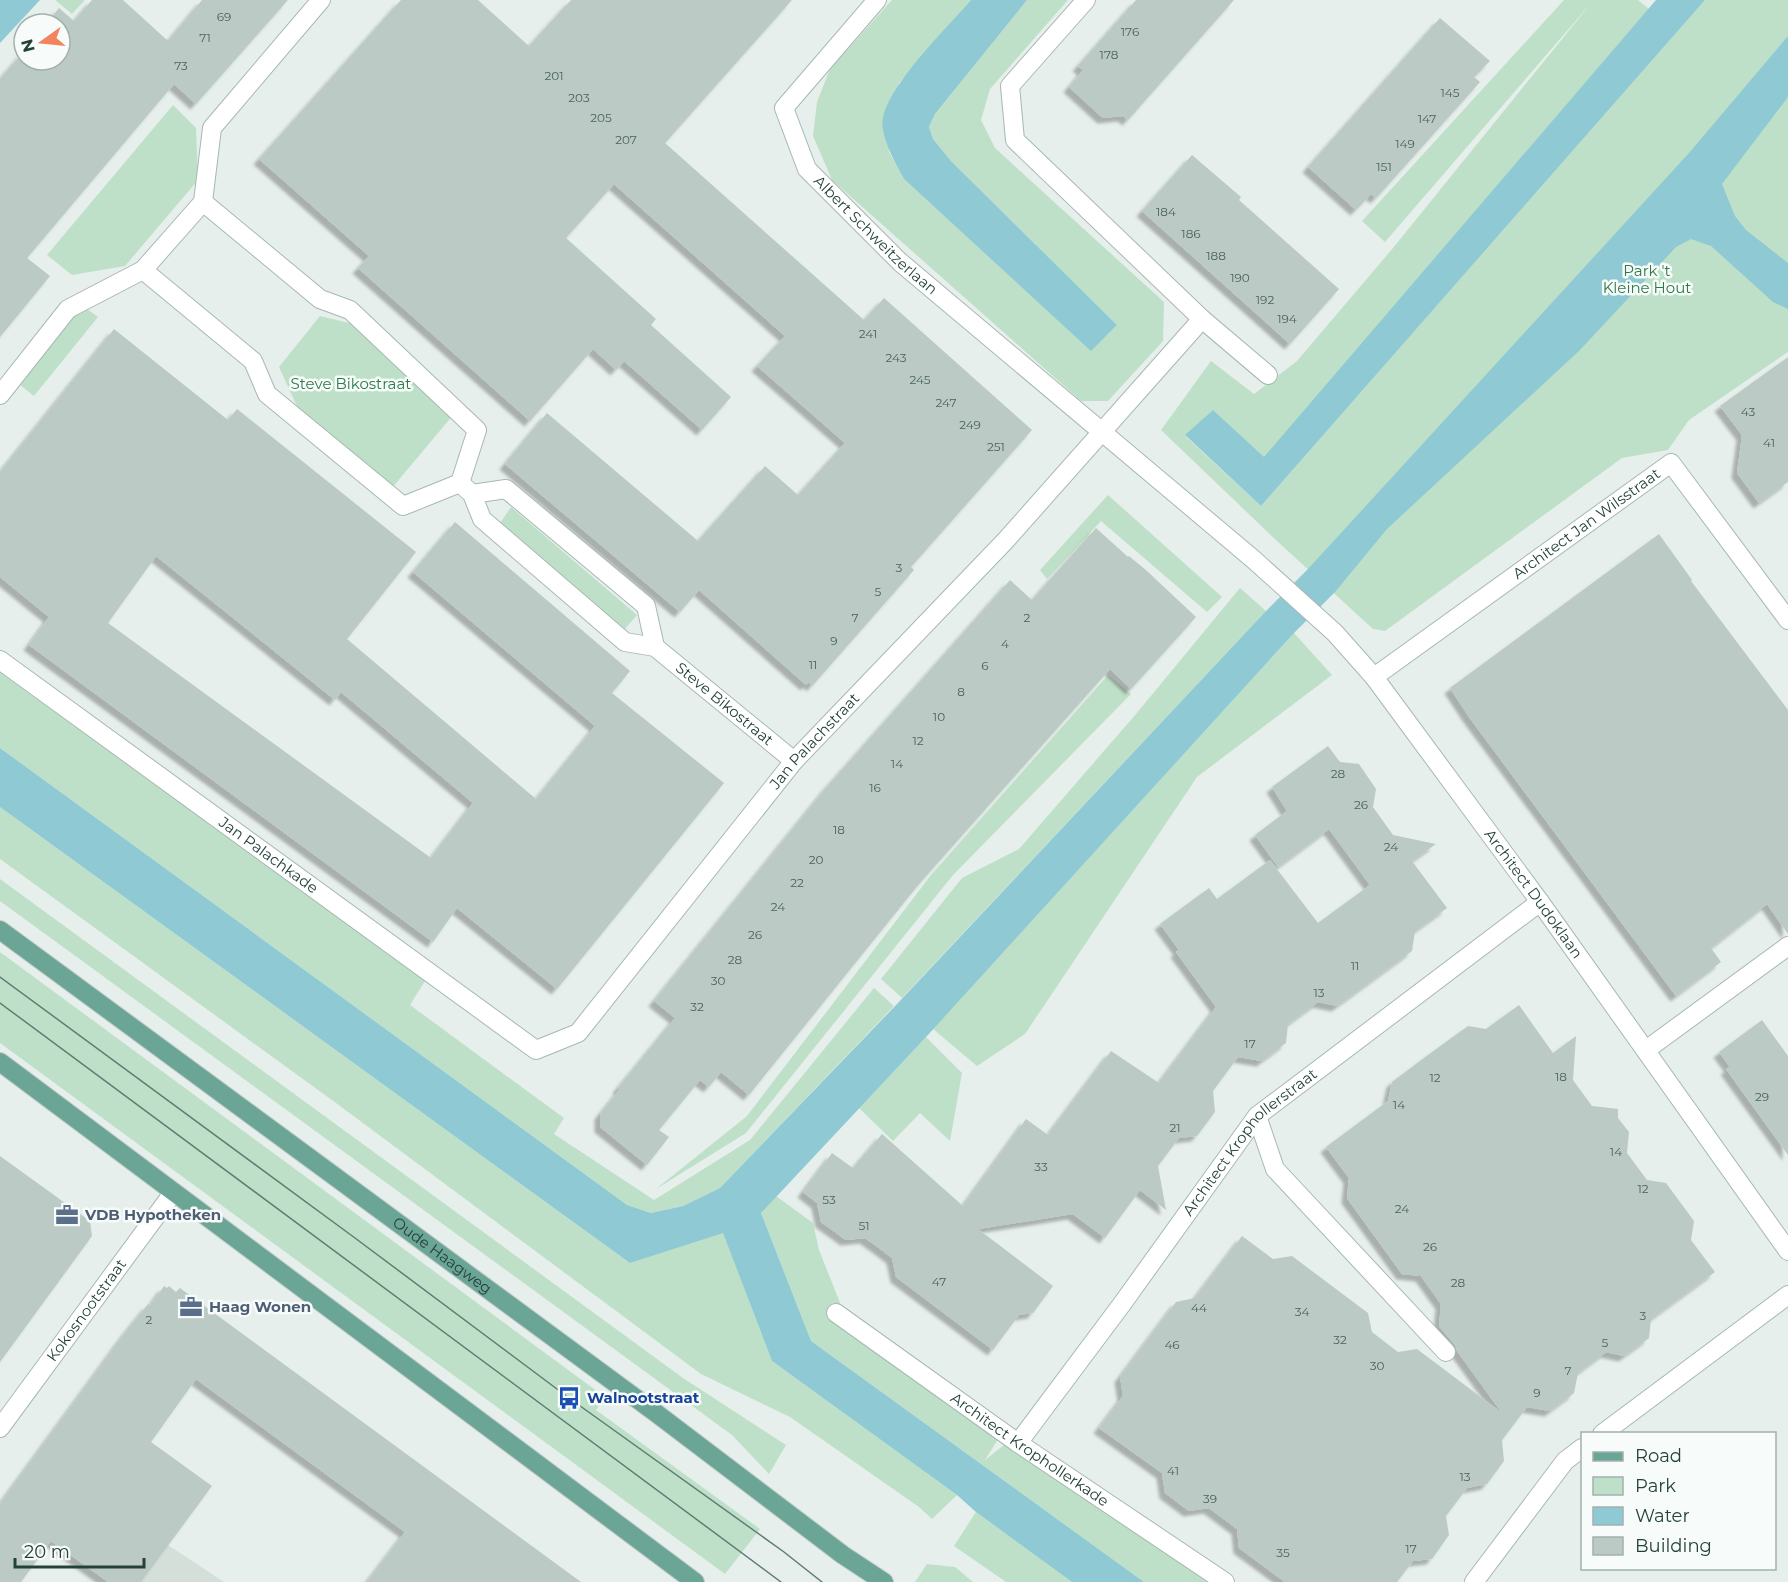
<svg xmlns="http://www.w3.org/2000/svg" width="1788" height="1582" viewBox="0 0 1788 1582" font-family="Montserrat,sans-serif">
<defs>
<filter id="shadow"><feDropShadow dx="-5.5" dy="5.5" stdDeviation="1.5" flood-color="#0004"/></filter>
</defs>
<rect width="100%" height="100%" fill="#e6efeb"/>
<!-- built -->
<polygon fill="#d4dfda" points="162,1541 224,1582 122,1582"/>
<!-- green -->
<g fill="#bfe0c8">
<polygon points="55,0 85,0 72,14"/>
<polygon points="892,0 971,0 899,83 889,152 904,179 1091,350 1117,325 951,161 933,139 929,127 935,114 1027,0 1068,0 990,89 981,120 995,148 1164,302 1163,341 1108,401 1081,401 832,180 813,136 817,102 830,69"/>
<polygon points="1564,0 1638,0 1649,9 1264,458 1213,410 1185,436 1261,506 1705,0 1788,0 1788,352 1689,420 1668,450 1622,458 1385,631 1373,629 1277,541 1161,430 1211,361 1254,394 1297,361 1393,248 1592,2 1385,242 1362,221"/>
<polygon points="173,105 196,128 198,180 125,266 72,275 47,255"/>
<polygon points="83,306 98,317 34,396 19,384"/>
<polygon points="320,316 370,328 459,408 391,489 301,415 279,367"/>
<polygon points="1108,495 1222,597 1207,612 1101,521 1047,579 1040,570"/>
<polygon points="511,507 637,615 625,629 500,523"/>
<polygon points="1240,588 1266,611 902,998 881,979 962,878 1019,849 1136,714"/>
<polygon points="1294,633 1332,675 1197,777 1025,1034 977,1066 933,1029"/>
<polygon points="0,670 425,981 410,1005 564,1118 554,1134 654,1200 750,1140 874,988 894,1006 720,1188 683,1206 651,1213 627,1205 0,748"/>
<polygon points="1108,675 1131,694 953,875 746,1133 656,1189 747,1116 931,875"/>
<polygon points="0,807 630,1263 723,1232 772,1361 957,1495 932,1519 919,1507 790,1417 701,1374 336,1103 0,859"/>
<polygon points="0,879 683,1378 786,1445 769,1474 732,1435 0,901"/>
<polygon points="0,952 605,1397 596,1410 760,1529 725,1574 0,1043"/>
<polygon points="926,1037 962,1073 950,1141 920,1113 893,1141 859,1108"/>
<polygon points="776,1196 813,1223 819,1250 848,1323 1000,1436 985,1460 1013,1438 1219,1582 1144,1582 811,1341 761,1213"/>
<polygon points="976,1512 1072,1582 1006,1582 954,1546"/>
<polygon points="927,1564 955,1567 973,1582 915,1582"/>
</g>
<!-- water -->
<g fill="#8ec9d4">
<polygon points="0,0 40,0 0,43"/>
<path d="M971,0H1027L935,114L929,127L933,139L951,161L1117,325L1091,351L904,179C896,165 879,134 883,118C890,83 946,29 971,0Z"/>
<polygon points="1656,0 1705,0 1261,506 1185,435 1213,410 1264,457"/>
<polygon points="1788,36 1788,97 1722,184 1735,216 1746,230 1788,263 1788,309 1773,302 1711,246 1691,239 1676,247 1580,350 1387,529 1335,592 1294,633 927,1036 761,1213 811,1341 1144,1582 1072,1582 976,1512 957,1495 772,1361 723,1233 630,1263 0,807 0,748 627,1205 651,1213 683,1206 720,1188 898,1003 1266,611 1308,569 1689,153"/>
</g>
<!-- building -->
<g fill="#bbcac4" fill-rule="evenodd" filter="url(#shadow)">
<polygon points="92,0 123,0 168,41 202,0 288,0 196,104 174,84 27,258 50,276 0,337 0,79 24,51 24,60 60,60 60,24 46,24 59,8 74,21"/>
<polygon points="401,0 478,0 529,46 571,0 792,0 665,143 864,320 884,298 1032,430 911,567 914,570 812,686 809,682 806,685 699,590 680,612 505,464 547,413 698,541 765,466 798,495 845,443 757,366 785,336 614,184 566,238 656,319 651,325 731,397 702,430 624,361 616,370 593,349 530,421 358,268 369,256 259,159"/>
<polygon points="1136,0 1234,0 1128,120 1123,116 1103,118 1069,87 1083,70 1078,66"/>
<polygon points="1440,18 1490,61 1474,77 1480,82 1388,185 1376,198 1371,194 1356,210 1308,167"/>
<polygon points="1192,155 1241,197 1239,200 1339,289 1290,344 1142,211"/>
<path d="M114,329L228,420L237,409L416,552L347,639L536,799L595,726L413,572L455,522L630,671L612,693L724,783L557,989L457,908L433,942L29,645L49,617L0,577V472ZM156,556L335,700L341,692L473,803L431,858L108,623Z"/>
<polygon points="1788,357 1788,482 1759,503 1737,473 1742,435 1720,406"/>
<polygon points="1096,528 1128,557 1129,556 1147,571 1196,617 1131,689 1110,669 919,884 749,1095 721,1072 709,1087 700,1080 659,1130 669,1137 647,1165 600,1127 600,1114 620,1089 618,1088 675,1018 654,1001 825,789 1010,580 1032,600"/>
<polygon points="1659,534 1692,580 1691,581 1788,710 1788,934 1767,904 1711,948 1721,962 1676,996 1469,717 1450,688"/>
<polygon points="1328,746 1340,762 1359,764 1376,789 1373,807 1393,835 1436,844 1412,861 1447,908 1415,931 1412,951 1337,1006 1318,1002 1288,1024 1286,1043 1262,1061 1238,1057 1213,1091 1215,1112 1197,1136 1179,1138 1158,1166 1166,1210 1140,1190 1105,1238 1073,1214 978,1229 1053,1286 1033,1313 1019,1315 993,1350 896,1277 892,1258 879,1248 865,1238 846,1240 821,1222 817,1203 803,1192 832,1153 853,1168 882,1134 963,1206 1026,1119 1048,1135 1111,1051 1159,1083 1216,1007 1176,952 1179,950 1160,924 1209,888 1217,899 1270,860 1318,923 1370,885 1329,829 1278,867 1255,835 1287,811 1272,787"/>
<polygon points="1519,1005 1553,1053 1576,1036 1573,1080 1592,1106 1618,1109 1618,1118 1629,1132 1627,1153 1647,1180 1666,1183 1694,1221 1691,1240 1715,1272 1651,1319 1649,1338 1624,1356 1606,1352 1578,1373 1574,1393 1550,1411 1527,1407 1502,1440 1504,1461 1487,1484 1467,1488 1446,1516 1449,1535 1432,1559 1413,1561 1397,1582 1285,1582 1239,1548 1237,1529 1209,1508 1189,1511 1165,1493 1162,1473 1099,1428 1123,1396 1120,1377 1176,1302 1195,1298 1242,1236 1273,1259 1292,1256 1368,1313 1372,1332 1398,1352 1417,1349 1502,1413 1457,1351 1455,1345 1439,1326 1441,1304 1421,1276 1402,1274 1347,1198 1349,1178 1326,1147 1388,1101 1392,1082 1424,1058 1468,1026 1486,1029"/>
<polygon points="1762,1020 1788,1056 1788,1155 1726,1069 1730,1067 1719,1052"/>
<polygon points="0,1156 90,1221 92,1236 0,1362"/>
<polygon points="164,1286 167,1288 169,1286 176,1292 180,1288 581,1582 367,1582 405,1532 196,1379 151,1442 212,1486 141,1582 108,1582 51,1541 21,1582 0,1582 0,1504 125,1333 148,1304 150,1306"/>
</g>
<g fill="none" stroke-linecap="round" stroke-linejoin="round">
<!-- minor casing -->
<g stroke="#a8b8b2" stroke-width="20">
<g id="minor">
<path id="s1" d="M877,0L784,108L807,169L900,262L1253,559L1335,633L1374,677L1540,902L1788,1251"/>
<polyline points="1086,0 1010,86 1015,140 1202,319 1268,375"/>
<polyline points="203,202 320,299 350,310 477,430 460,483"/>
<polyline points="143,270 253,361 267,394 403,506 460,483"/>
<polyline points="0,395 68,309 143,270 203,202 212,128 321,0"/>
<path id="s2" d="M460,483L472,494L482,519L625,642L655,647L794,761"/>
<polyline points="472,494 506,489 646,606 655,647"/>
<path id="s3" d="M0,660L536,1050L578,1033L794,761L1006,540L1202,319"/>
<path id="s4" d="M1374,677L1671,463L1788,620"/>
<polyline points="1646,1050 1788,946"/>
<polyline points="1257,1116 1275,1169 1446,1352"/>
<path id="s5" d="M836,1313L1018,1443L1225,1582"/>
<path id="s6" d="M0,1428L173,1193"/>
<polyline points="1602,1434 1788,1295"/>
<path id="s7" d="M1018,1443L1122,1304L1257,1116L1540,902"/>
<polyline points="1474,1582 1565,1461 1582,1448"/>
</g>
</g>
<!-- major casing -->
<g stroke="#c2cac8" stroke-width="20">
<g id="major">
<path id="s8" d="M0,930L656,1413L843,1555L884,1582"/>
<polyline points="0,1062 695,1582"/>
</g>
</g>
<!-- minor -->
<use href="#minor" stroke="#fff" stroke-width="18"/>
<!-- major -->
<use href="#major" stroke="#6aa596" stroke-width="18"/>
<!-- tram -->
<g stroke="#5f7d75" stroke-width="1.5">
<polyline points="0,977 355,1238 569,1398 784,1552 822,1582"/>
<polyline points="0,1003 781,1582"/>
</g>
</g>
<!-- icons -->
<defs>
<g id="office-bare" transform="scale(1.8)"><path d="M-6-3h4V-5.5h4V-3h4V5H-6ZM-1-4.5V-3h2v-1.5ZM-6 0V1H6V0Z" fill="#5c6f8a" stroke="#f7fbf9" stroke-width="2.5" paint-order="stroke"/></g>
<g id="bus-bare" transform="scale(1.8)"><path d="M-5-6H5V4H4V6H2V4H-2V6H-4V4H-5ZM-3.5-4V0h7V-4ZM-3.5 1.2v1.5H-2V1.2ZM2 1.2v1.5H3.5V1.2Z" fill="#1a4fb4" stroke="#f7fbf9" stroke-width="2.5" paint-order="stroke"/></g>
</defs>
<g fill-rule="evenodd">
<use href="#office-bare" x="67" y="1215"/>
<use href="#office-bare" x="191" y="1307"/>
<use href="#bus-bare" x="569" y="1398"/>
</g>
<g text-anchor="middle" stroke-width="5" stroke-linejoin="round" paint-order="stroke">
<!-- number labels -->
<g font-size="12" fill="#4a645c">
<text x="224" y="21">69</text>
<text x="1130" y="36">176</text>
<text x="205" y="42">71</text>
<text x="1109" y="59">178</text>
<text x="181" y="70">73</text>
<text x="554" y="80">201</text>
<text x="1450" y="97">145</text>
<text x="579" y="102">203</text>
<text x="601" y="122">205</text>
<text x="1427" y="123">147</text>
<text x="626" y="144">207</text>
<text x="1405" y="148">149</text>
<text x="1384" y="171">151</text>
<text x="1166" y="216">184</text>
<text x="1191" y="238">186</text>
<text x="1216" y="260">188</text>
<text x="1240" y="282">190</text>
<text x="1265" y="304">192</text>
<text x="1287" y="323">194</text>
<text x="868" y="338">241</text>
<text x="896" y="362">243</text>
<text x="920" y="384">245</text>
<text x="946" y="407">247</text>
<text x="1748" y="416">43</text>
<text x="970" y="429">249</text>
<text x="1769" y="447">41</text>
<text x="996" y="451">251</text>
<text x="899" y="572">3</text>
<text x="878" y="596">5</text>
<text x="855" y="622">7</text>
<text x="1027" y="622">2</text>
<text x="834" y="645">9</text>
<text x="1005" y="648">4</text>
<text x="813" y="669">11</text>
<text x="985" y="670">6</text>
<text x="961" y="696">8</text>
<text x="939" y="721">10</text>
<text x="918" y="745">12</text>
<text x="897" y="768">14</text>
<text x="1338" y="778">28</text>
<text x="875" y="792">16</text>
<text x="1361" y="809">26</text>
<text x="839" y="834">18</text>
<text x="1391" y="851">24</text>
<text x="816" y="864">20</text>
<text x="797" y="887">22</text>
<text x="778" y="911">24</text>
<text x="755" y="939">26</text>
<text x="735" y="964">28</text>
<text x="1355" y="970">11</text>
<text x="718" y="985">30</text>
<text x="1319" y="997">13</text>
<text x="697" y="1011">32</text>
<text x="1250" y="1048">17</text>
<text x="1561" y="1081">18</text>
<text x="1435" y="1082">12</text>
<text x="1762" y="1101">29</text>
<text x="1399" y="1109">14</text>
<text x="1175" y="1132">21</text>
<text x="1616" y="1156">14</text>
<text x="1041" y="1171">33</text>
<text x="1643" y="1193">12</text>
<text x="829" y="1204">53</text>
<text x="1402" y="1213">24</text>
<text x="864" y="1230">51</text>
<text x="1430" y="1251">26</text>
<text x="939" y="1286">47</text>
<text x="1458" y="1287">28</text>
<text x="1199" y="1312">44</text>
<text x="1302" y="1316">34</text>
<text x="1643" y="1320">3</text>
<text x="149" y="1324">2</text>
<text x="1340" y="1344">32</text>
<text x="1605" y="1347">5</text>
<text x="1172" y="1349">46</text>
<text x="1377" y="1370">30</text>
<text x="1568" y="1375">7</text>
<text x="1537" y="1397">9</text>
<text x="1173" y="1475">41</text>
<text x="1465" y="1481">13</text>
<text x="1210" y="1503">39</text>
<text x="1411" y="1553">17</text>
<text x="1283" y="1557">35</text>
</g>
<!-- street labels -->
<g font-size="15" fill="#24423a" stroke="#f7fbf9">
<text dy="5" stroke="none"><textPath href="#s1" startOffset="303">Albert Schweitzerlaan</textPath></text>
<text dy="5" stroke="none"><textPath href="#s4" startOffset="262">Architect Jan Wilsstraat</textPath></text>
<text dy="5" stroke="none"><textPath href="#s2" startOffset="352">Steve Bikostraat</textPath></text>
<text dy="5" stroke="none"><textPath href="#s3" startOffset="1084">Jan Palachstraat</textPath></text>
<text dy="5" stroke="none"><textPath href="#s3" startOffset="332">Jan Palachkade</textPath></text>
<text dy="5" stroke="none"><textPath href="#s1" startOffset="1239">Architect Dudoklaan</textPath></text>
<text dy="5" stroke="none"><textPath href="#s7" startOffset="381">Architect Krophollerstraat</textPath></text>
<text dy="5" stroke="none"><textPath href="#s8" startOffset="549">Oude Haagweg</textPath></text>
<text dy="5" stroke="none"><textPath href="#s6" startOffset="146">Kokosnootstraat</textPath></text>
<text dy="5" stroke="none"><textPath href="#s5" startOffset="237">Architect Krophollerkade</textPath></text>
</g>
<!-- park labels -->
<g font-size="15" fill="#2d7a4b" stroke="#f7fbf9">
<text x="1647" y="276">Park 't<tspan x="1647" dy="17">Kleine Hout</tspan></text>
<text x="351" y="389">Steve Bikostraat</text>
</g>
<!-- service labels -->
<g font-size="15" font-weight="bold" fill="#4e5e75" stroke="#f7fbf9" text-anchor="start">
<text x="85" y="1220">VDB Hypotheken</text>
<text x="209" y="1312">Haag Wonen</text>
</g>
<!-- transit labels -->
<g font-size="15" font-weight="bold" fill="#164399" stroke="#f7fbf9" text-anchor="start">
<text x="587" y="1403">Walnootstraat</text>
</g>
</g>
<!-- legend -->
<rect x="1581" y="1432" width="195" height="138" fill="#f7fbf9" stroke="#a3b1ad" stroke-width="1.5"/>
<rect x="1593" y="1452" width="30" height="9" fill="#6aa596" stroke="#a3b1ad" stroke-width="1.5"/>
<text x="1635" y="1462" font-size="18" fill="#24423a">Road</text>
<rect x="1593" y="1477" width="30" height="18" fill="#bfe0c8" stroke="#a3b1ad" stroke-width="1.5"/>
<text x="1635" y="1492" font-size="18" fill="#24423a">Park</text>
<rect x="1593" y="1507" width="30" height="18" fill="#8ec9d4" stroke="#a3b1ad" stroke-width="1.5"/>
<text x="1635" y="1522" font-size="18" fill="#24423a">Water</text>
<rect x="1593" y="1537" width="30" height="18" fill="#bbcac4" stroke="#a3b1ad" stroke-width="1.5"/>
<text x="1635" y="1552" font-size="18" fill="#24423a">Building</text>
<!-- north arrow -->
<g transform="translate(42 42) rotate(255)"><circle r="28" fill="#f7fbf9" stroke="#a3b1ad" stroke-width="1.5"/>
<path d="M0-4.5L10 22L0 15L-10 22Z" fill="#f4845f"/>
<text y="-9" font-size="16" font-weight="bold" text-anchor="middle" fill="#24423a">N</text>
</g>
<!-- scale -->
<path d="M15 1558v9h129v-9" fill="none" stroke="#24423a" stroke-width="3"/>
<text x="24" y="1558" font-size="18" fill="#24423a" stroke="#f7fbf9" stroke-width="4.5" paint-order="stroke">20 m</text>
</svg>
